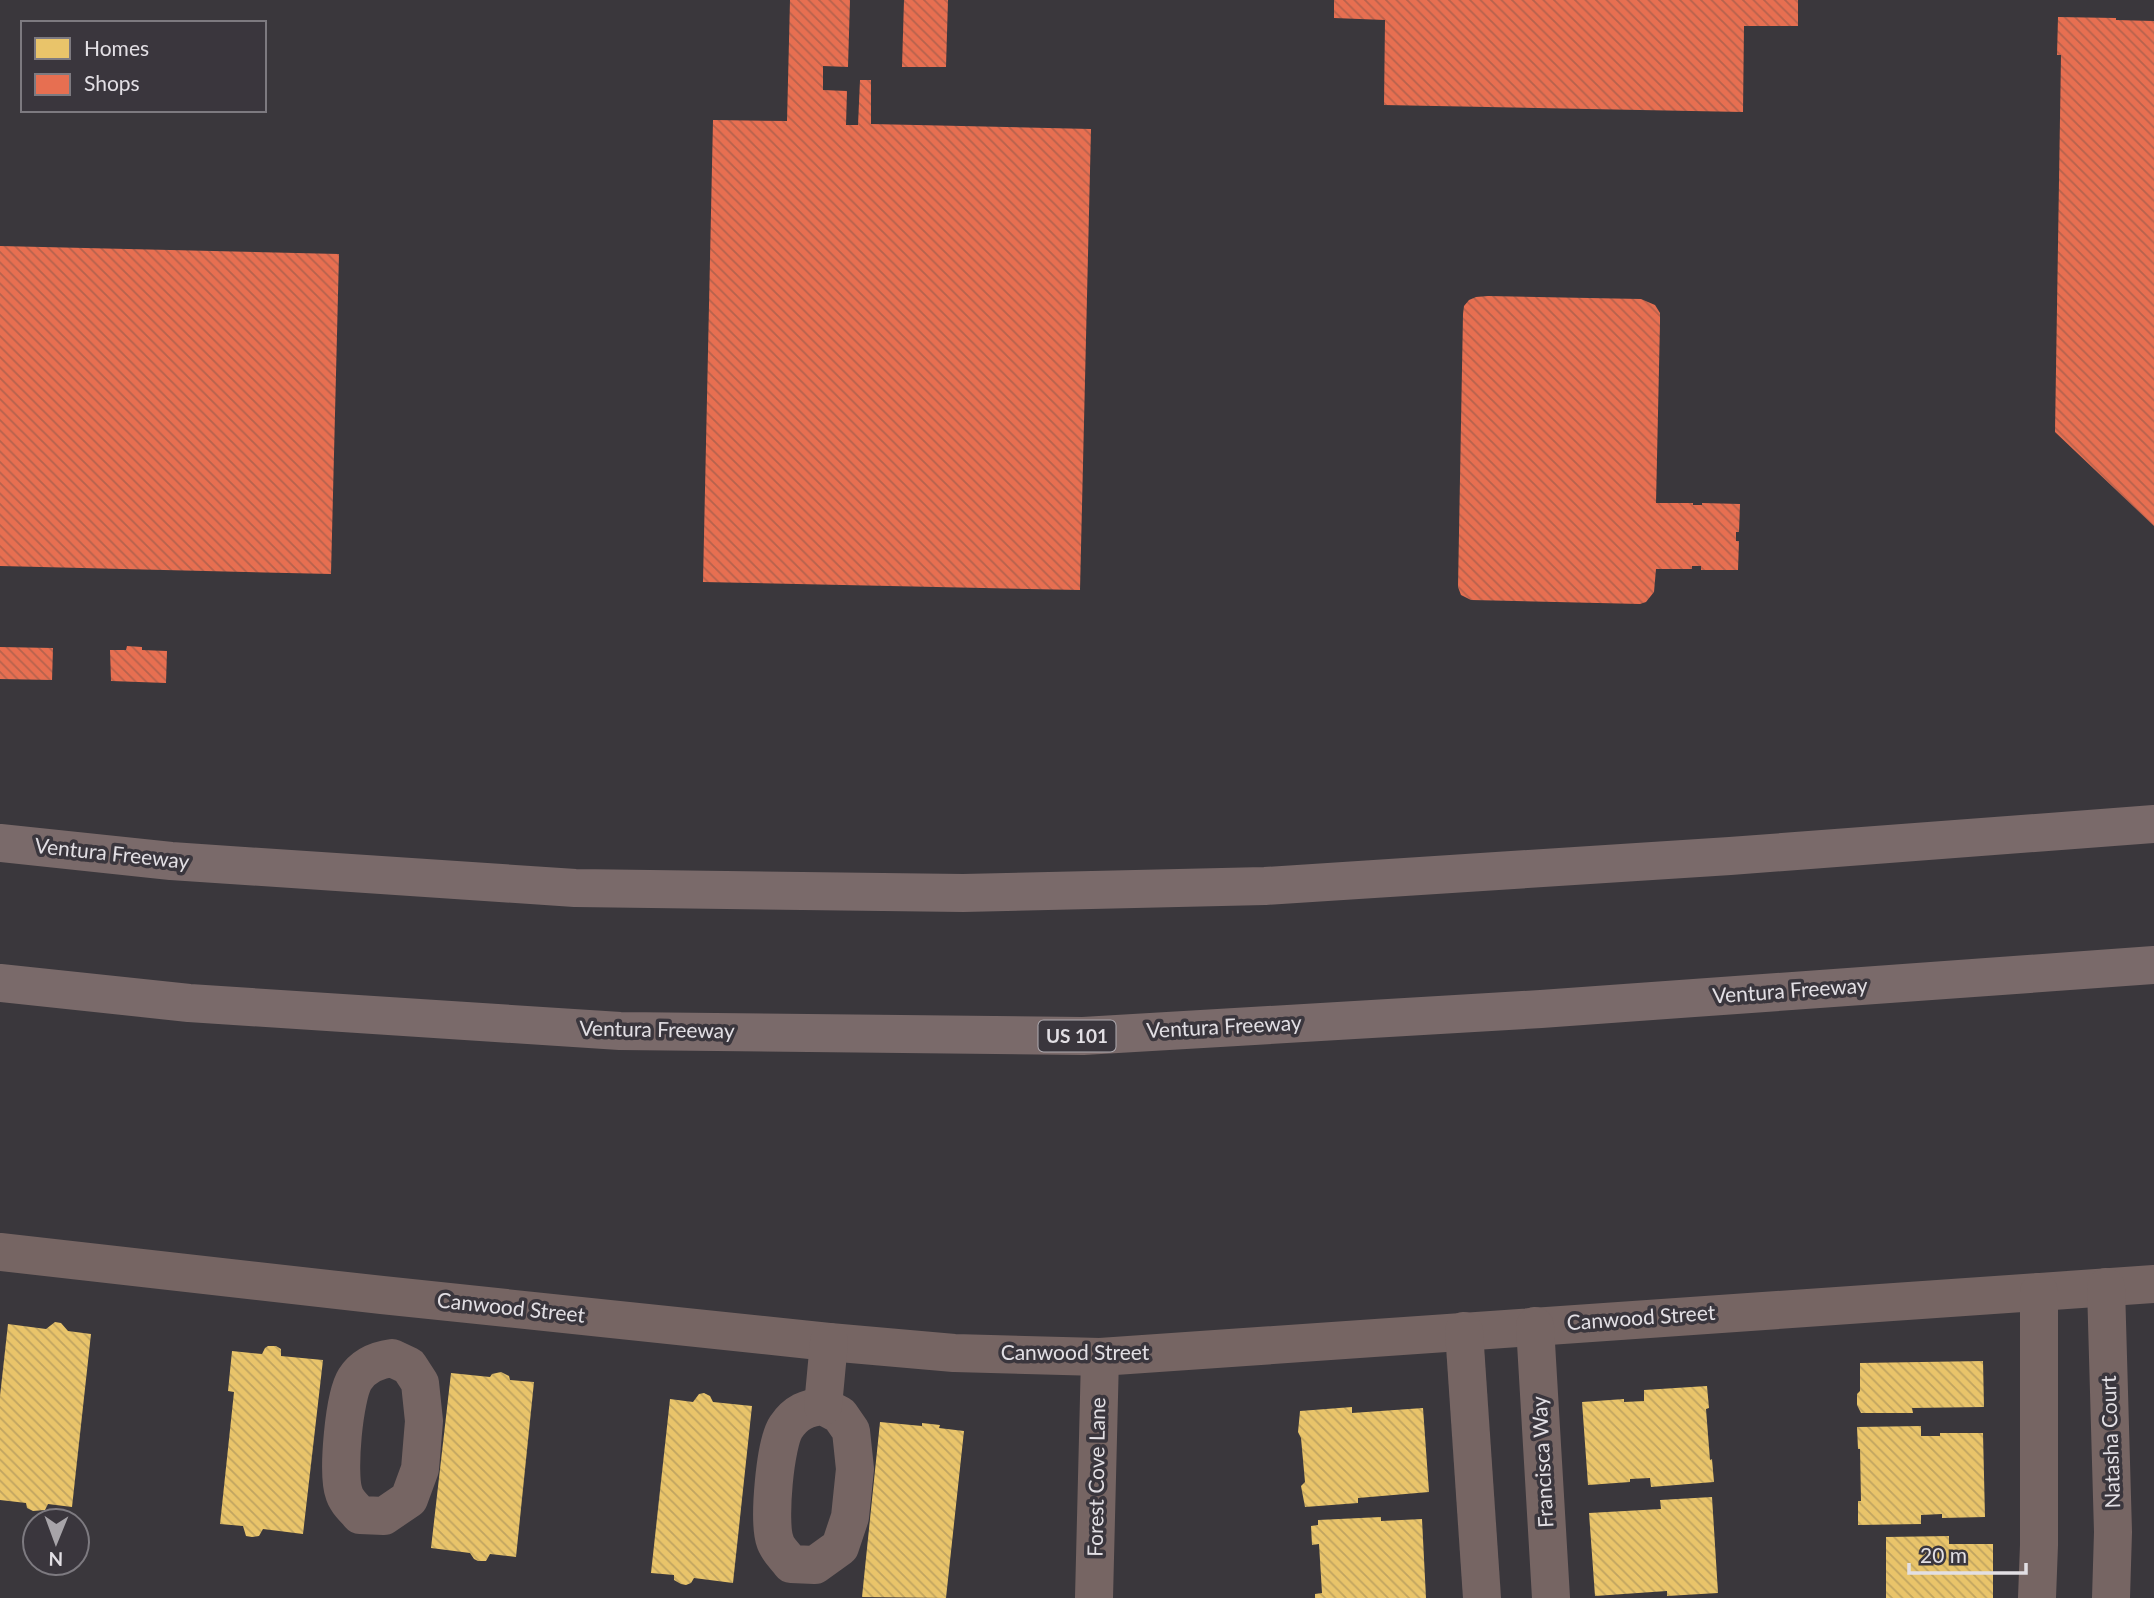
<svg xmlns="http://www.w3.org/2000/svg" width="2154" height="1598" viewBox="0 0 2154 1598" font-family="Lato,sans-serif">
<defs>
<pattern id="homes-back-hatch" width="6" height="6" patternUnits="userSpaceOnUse" patternTransform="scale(1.75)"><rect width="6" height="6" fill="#e9c46a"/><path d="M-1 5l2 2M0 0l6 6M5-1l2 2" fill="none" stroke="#c0a460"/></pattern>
<pattern id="shops-back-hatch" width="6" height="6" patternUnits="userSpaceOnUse" patternTransform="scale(1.75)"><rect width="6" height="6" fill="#e76f51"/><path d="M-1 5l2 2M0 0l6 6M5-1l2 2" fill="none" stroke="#b6624d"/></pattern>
</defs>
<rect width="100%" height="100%" fill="#3a373c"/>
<!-- homes -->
<g fill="url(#homes-back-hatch)">
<polygon points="55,1322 61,1323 68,1331 91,1334 72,1507 48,1504 45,1510 33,1511 27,1508 26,1503 0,1500 0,1396 8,1324 46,1329"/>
<polygon points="268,1346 276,1346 281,1349 281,1356 323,1360 303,1534 263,1529 259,1536 252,1537 246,1536 243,1526 220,1524 234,1392 228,1391 232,1351 262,1354 265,1348"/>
<polygon points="1983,1361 1984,1407 1912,1408 1913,1413 1861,1413 1857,1405 1857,1394 1860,1391 1860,1363"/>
<polygon points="501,1372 509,1376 510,1380 534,1382 516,1557 490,1554 486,1561 478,1561 474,1559 470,1553 431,1548 451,1373 490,1377 492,1374"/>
<polygon points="1707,1386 1709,1408 1706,1409 1710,1460 1712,1459 1714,1482 1651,1487 1650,1478 1630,1479 1630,1482 1588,1485 1582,1402 1624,1399 1624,1402 1644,1401 1644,1390"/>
<polygon points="704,1393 710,1396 713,1402 752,1406 733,1583 694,1578 691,1583 686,1585 681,1584 674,1580 674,1575 651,1573 670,1399 693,1402 699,1394"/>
<polygon points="1352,1407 1352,1413 1423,1408 1429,1492 1358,1498 1358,1503 1305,1507 1301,1486 1305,1482 1301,1438 1298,1432 1300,1411"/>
<polygon points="880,1422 922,1426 922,1423 940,1425 939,1428 964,1431 946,1598 862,1597"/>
<polygon points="1921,1426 1921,1436 1940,1436 1940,1433 1983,1433 1985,1517 1942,1518 1942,1514 1921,1515 1921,1524 1858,1525 1858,1501 1861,1501 1860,1449 1858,1449 1857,1427"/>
<polygon points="1712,1497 1718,1593 1667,1596 1667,1591 1595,1596 1589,1513 1661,1509 1660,1500"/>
<polygon points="1381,1517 1381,1521 1422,1519 1426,1598 1315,1598 1315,1594 1322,1593 1319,1544 1312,1545 1311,1526 1318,1525 1318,1520"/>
<polygon points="1949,1536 1949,1544 1993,1544 1993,1598 1886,1598 1886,1537"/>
</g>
<!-- shops -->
<g fill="url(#shops-back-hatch)">
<polygon points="790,0 850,0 848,67 823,66 823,90 847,91 846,125 858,125 860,80 871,80 871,124 1091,129 1080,590 703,582 713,120 787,121"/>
<polygon points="904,0 948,0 946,67 902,67"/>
<polygon points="1334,0 1798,0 1798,26 1744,26 1743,112 1384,105 1385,20 1334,18"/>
<polygon points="2058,17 2116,18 2116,20 2154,21 2154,526 2055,432 2061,55 2057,55"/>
<polygon points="0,246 339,254 331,574 0,566"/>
<polygon points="1488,296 1641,299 1655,305 1660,313 1660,323 1656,503 1693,503 1693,505 1702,505 1702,503 1740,504 1739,532 1736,532 1736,541 1739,541 1738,570 1701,570 1701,566 1692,566 1692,569 1656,569 1654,592 1646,602 1640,604 1471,600 1461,595 1458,587 1463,314 1464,306 1469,300 1476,297"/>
<polygon points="127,646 142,647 142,650 167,651 166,683 111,681 110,650 126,650"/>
<polygon points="0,647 53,648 52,680 0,679"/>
</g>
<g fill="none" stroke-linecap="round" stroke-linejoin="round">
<!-- minor -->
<g stroke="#766563" stroke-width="38">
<polyline points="0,1252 382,1295 829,1342 954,1353 1100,1357 2154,1284"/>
<polyline points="2106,1287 2113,1532 2111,1598"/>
<polyline points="1535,1326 1551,1598"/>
<polyline points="1464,1331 1482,1598"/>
<path d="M392,1358L409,1366L420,1383L424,1421L420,1469L409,1499L384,1516L360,1515C355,1509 346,1501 344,1493C337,1474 344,1396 355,1379C364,1365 377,1360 392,1358Z"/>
<path d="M823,1406L840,1415L851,1431L855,1469L850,1517L840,1547L815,1565L791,1564C786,1557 777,1549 775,1541C768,1522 775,1443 786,1427C796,1412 807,1408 823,1406Z"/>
<polyline points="823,1406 829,1342"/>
<polyline points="1094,1598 1100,1357"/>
<polyline points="2037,1598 2039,1545 2039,1292"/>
</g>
<!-- highway -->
<g stroke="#7a6a6a" stroke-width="38">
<polyline points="0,843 171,861 575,888 963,893 1265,886 1730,856 2154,824"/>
<polyline points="0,983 189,1003 620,1031 1083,1036 1541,1009 2154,965"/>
</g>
</g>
<g text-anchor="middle" stroke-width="7" stroke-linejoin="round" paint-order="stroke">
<!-- shield labels -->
<rect fill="#3a363d" stroke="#b0acb2" stroke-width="2" x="1038.5" y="1020.5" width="77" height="31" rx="5"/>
<g font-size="19" font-weight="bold" fill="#e2dfe4">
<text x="1077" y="1043">US 101</text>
</g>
<!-- street labels -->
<g font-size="21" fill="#e2dfe4" stroke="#3a363d">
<text transform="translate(112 854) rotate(6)" y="7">Ventura Freeway</text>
<text transform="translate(1790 991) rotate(-4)" y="7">Ventura Freeway</text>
<text transform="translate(1224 1027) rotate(-3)" y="7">Ventura Freeway</text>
<text transform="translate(657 1030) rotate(1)" y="7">Ventura Freeway</text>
<text transform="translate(511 1308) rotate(6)" y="7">Canwood Street</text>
<text transform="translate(1641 1318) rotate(-4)" y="7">Canwood Street</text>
<text x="1075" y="1360">Canwood Street</text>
<text transform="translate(2111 1442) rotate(-92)" y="7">Natasha Court</text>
<text transform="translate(1543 1462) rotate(-93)" y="7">Francisca Way</text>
<text transform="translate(1097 1477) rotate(-89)" y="7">Forest Cove Lane</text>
</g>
</g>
<!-- legend -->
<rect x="21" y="21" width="245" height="91" fill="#3a363d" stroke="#7d7a80" stroke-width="2"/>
<rect x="35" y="38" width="35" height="21" fill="#e9c46a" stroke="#7d7a80" stroke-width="2"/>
<text x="84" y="56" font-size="21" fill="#e2dfe4">Homes</text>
<rect x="35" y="74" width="35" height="21" fill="#e76f51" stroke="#7d7a80" stroke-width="2"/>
<text x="84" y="91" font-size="21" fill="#e2dfe4">Shops</text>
<!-- north arrow -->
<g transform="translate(56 1542) rotate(181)"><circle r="33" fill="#3a363d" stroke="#7d7a80" stroke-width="2"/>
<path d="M0-5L12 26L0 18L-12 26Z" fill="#a7a4a9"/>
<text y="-10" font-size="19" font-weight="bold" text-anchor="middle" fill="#e2dfe4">N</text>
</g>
<!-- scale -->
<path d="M1909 1563v10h117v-10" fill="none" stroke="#e2dfe4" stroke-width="3.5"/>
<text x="1920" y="1563" font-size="21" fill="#e2dfe4" stroke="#3a363d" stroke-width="5" paint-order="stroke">20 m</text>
</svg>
